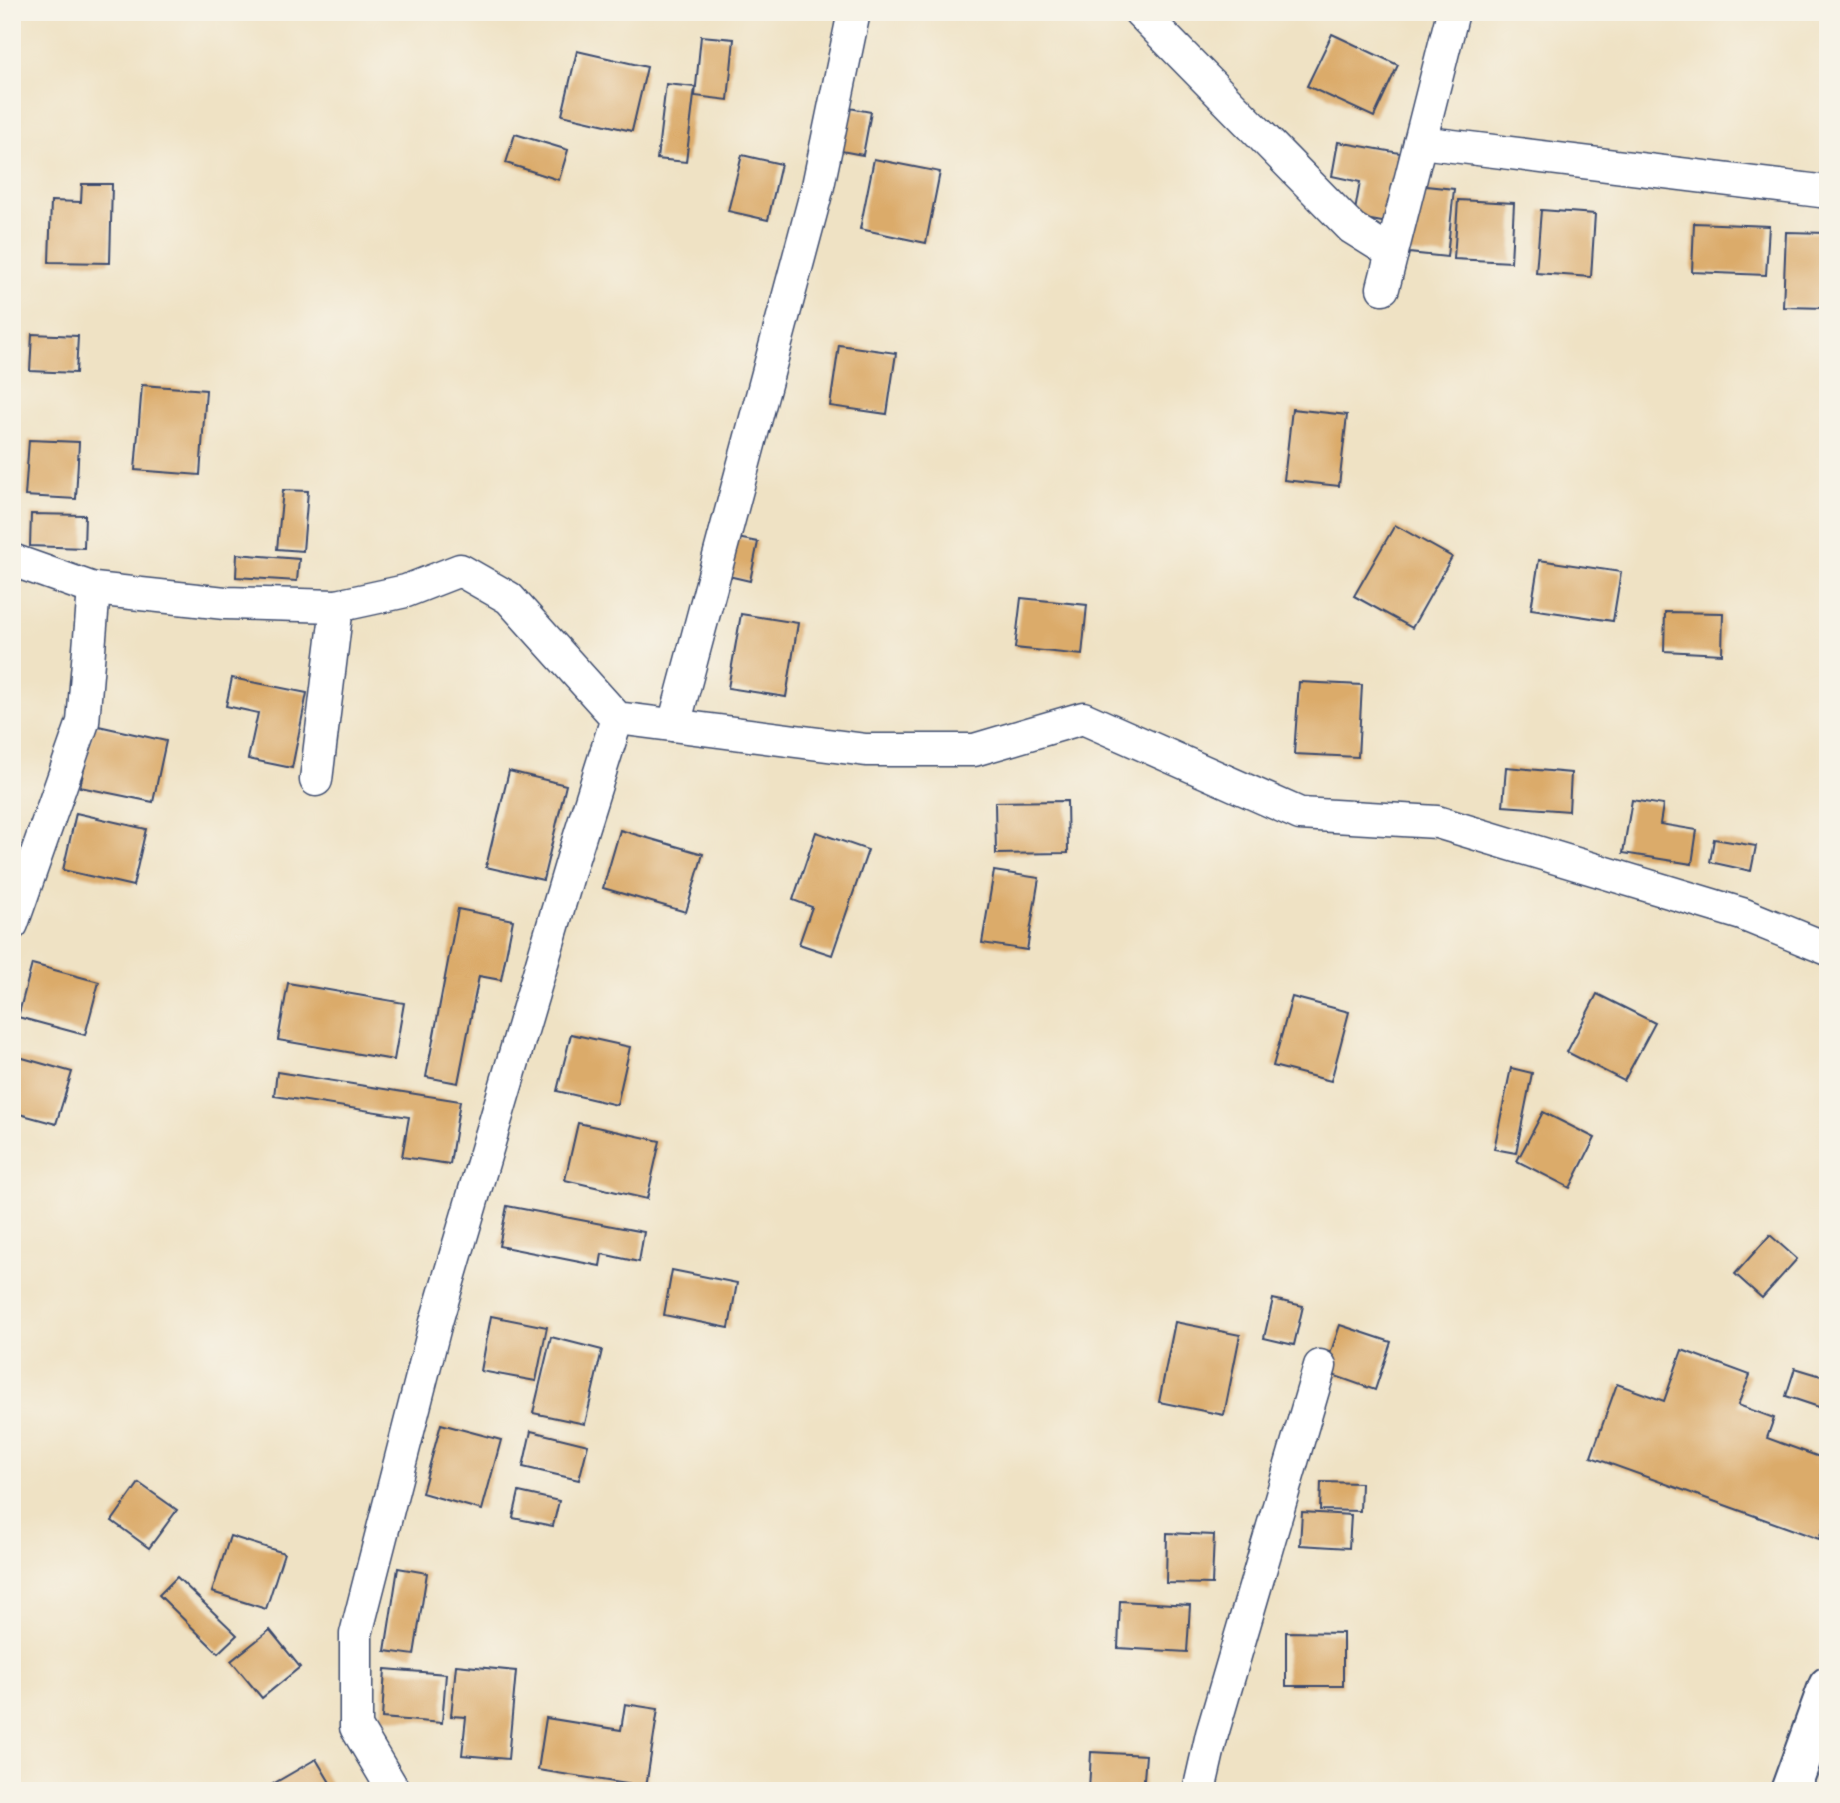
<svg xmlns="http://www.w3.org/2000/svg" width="1840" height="1803" viewBox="0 0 1840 1803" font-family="Vollkorn,serif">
<rect width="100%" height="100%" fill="#f7f3e8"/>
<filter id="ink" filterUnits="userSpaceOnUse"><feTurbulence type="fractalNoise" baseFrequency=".0143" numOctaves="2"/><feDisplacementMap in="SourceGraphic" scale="14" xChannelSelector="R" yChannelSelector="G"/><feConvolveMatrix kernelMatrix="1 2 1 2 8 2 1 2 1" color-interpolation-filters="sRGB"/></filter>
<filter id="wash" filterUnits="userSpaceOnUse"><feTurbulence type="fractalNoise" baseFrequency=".00686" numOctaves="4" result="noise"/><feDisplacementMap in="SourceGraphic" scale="28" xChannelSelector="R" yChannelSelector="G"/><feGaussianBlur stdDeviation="1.57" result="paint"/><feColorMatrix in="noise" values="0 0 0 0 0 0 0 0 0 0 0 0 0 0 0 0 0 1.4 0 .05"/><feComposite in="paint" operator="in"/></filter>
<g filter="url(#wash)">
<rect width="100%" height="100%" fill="#efe2c4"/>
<g id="blocks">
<!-- building -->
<g fill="#dbab6a">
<polygon points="1332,34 1398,65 1374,117 1307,86"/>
<polygon points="701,36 734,39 728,100 695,96"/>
<polygon points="577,51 647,67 632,131 562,115"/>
<polygon points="666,84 695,87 686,162 657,159"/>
<polygon points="844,107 871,112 863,155 836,150"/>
<polygon points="515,134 568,150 559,180 506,163"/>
<polygon points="1338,142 1400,153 1388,223 1354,217 1360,182 1332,176"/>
<polygon points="742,155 781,164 768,220 728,211"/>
<polygon points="874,159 940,172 926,243 860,229"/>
<polygon points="82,184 112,184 110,263 49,262 51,201 81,202"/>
<polygon points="1416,185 1454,189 1447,257 1409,253"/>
<polygon points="1458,200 1514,203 1511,262 1454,259"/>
<polygon points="1541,210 1595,214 1591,277 1536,273"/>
<polygon points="1694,223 1769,226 1766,275 1692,272"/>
<polygon points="1786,232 1828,233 1828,308 1783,307"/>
<polygon points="32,334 78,336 76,373 30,371"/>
<polygon points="839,345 896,353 887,414 830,406"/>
<polygon points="142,385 206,390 200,475 135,470"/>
<polygon points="1292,409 1347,415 1339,486 1284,480"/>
<polygon points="29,440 79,442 76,499 25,496"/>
<polygon points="283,490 308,491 303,551 277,549"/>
<polygon points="31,514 85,515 84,548 30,546"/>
<polygon points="1395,525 1452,557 1412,628 1354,596"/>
<polygon points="732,537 758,542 750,581 724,575"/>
<polygon points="237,554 299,559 297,581 236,577"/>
<polygon points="1539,560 1621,572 1613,621 1531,609"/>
<polygon points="1021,598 1087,605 1082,655 1015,648"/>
<polygon points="1665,612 1723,613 1722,654 1664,651"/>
<polygon points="741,614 798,623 786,697 728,688"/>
<polygon points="232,678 307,693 292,768 248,759 258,713 226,706"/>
<polygon points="1299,682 1362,685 1358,757 1294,754"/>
<polygon points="94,725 166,741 153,802 80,787"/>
<polygon points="1506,767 1571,773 1569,811 1503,806"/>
<polygon points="509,771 566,785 543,880 486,867"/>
<polygon points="1632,800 1663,805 1660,824 1697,830 1692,864 1623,853"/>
<polygon points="1067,801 1068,853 996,854 995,802"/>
<polygon points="76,813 146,829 133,886 63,870"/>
<polygon points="620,830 703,854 686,912 603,888"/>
<polygon points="816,832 868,850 832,955 799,944 812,907 793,900"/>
<polygon points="1714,839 1756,846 1751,871 1710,862"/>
<polygon points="994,871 1039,878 1027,950 982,943"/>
<polygon points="458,909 513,920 501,980 479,976 458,1083 426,1077"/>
<polygon points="32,964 99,982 85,1035 18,1017"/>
<polygon points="288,983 404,1003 394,1060 278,1040"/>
<polygon points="1597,994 1655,1023 1624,1081 1567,1052"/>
<polygon points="1292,997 1349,1012 1331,1081 1273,1066"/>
<polygon points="571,1034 630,1047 617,1105 557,1091"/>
<polygon points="12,1055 72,1072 56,1124 12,1112"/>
<polygon points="1511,1068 1532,1073 1516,1153 1494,1149"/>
<polygon points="277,1072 460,1101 450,1164 402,1157 409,1117 274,1096"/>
<polygon points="1543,1112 1595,1138 1570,1188 1517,1161"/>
<polygon points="578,1123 660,1141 647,1199 565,1180"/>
<polygon points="507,1206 644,1232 639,1262 602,1254 600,1266 499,1246"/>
<polygon points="1770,1235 1797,1259 1762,1298 1735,1274"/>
<polygon points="672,1270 737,1283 729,1328 664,1315"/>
<polygon points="1273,1299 1303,1306 1294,1345 1264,1338"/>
<polygon points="491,1316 547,1327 536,1381 481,1371"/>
<polygon points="1175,1322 1240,1335 1224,1415 1159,1402"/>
<polygon points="1340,1325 1391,1342 1375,1390 1324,1372"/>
<polygon points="551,1337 602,1350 585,1424 533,1413"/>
<polygon points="1682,1350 1750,1375 1738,1405 1774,1418 1767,1438 1828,1460 1828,1515 1819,1539 1591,1457 1617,1384 1664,1401"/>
<polygon points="1795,1368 1828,1378 1828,1410 1786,1396"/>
<polygon points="441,1424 501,1440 482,1510 422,1493"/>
<polygon points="531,1431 588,1445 579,1480 523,1467"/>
<polygon points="1321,1482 1361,1483 1360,1511 1320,1510"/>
<polygon points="139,1483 177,1510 149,1548 112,1521"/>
<polygon points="519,1492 559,1501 553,1526 513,1518"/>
<polygon points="1302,1512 1351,1515 1349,1548 1300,1545"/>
<polygon points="1167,1533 1214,1535 1212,1584 1166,1583"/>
<polygon points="230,1536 284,1553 266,1609 212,1592"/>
<polygon points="398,1568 427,1573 414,1655 385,1651"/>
<polygon points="177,1577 237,1635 218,1653 159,1595"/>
<polygon points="1120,1601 1190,1605 1187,1652 1118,1648"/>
<polygon points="270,1630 300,1667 262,1698 231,1661"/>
<polygon points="1286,1632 1343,1633 1343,1686 1286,1686"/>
<polygon points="456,1665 516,1671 508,1759 462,1755 466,1717 451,1716"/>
<polygon points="385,1669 446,1674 442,1723 382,1718"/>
<polygon points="625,1704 658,1709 646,1787 538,1770 546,1718 621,1730"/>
<polygon points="1091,1752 1146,1755 1143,1791 1089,1791"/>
<polygon points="316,1759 335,1791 268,1791 266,1788"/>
</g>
</g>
</g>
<g filter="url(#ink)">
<use href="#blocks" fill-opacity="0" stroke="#3b4a6d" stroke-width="2"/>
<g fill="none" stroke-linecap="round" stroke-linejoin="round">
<!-- street casing -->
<g stroke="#3b4a6d" stroke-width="35">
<g id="street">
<polyline points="1140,12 1352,228 1392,253"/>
<polyline points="1420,142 1828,192"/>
<polyline points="1383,288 1453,12"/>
<polyline points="12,560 94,589 225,603 337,606 406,591 460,570 509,598 617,718 866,750 974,750 1083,718 1300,814 1437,822 1742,914 1828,949"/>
<polyline points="674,725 818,186 854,12"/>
<polyline points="316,780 337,606"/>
<polyline points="12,924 83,722 94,589"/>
<polyline points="394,1791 356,1727 356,1634 436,1322 573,858 617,718"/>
<polyline points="1199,1791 1212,1734 1320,1366"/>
</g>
</g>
<!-- secondary casing -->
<g stroke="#3b4a6d" stroke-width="42">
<polyline id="secondary" points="1790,1791 1828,1686"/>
</g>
<!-- street -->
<use href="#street" stroke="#fff" stroke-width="32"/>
<!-- secondary -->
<use href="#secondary" stroke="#fff" stroke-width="38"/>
</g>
</g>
<!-- margin -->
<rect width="1840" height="1803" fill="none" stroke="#f7f3e8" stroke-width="42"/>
</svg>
